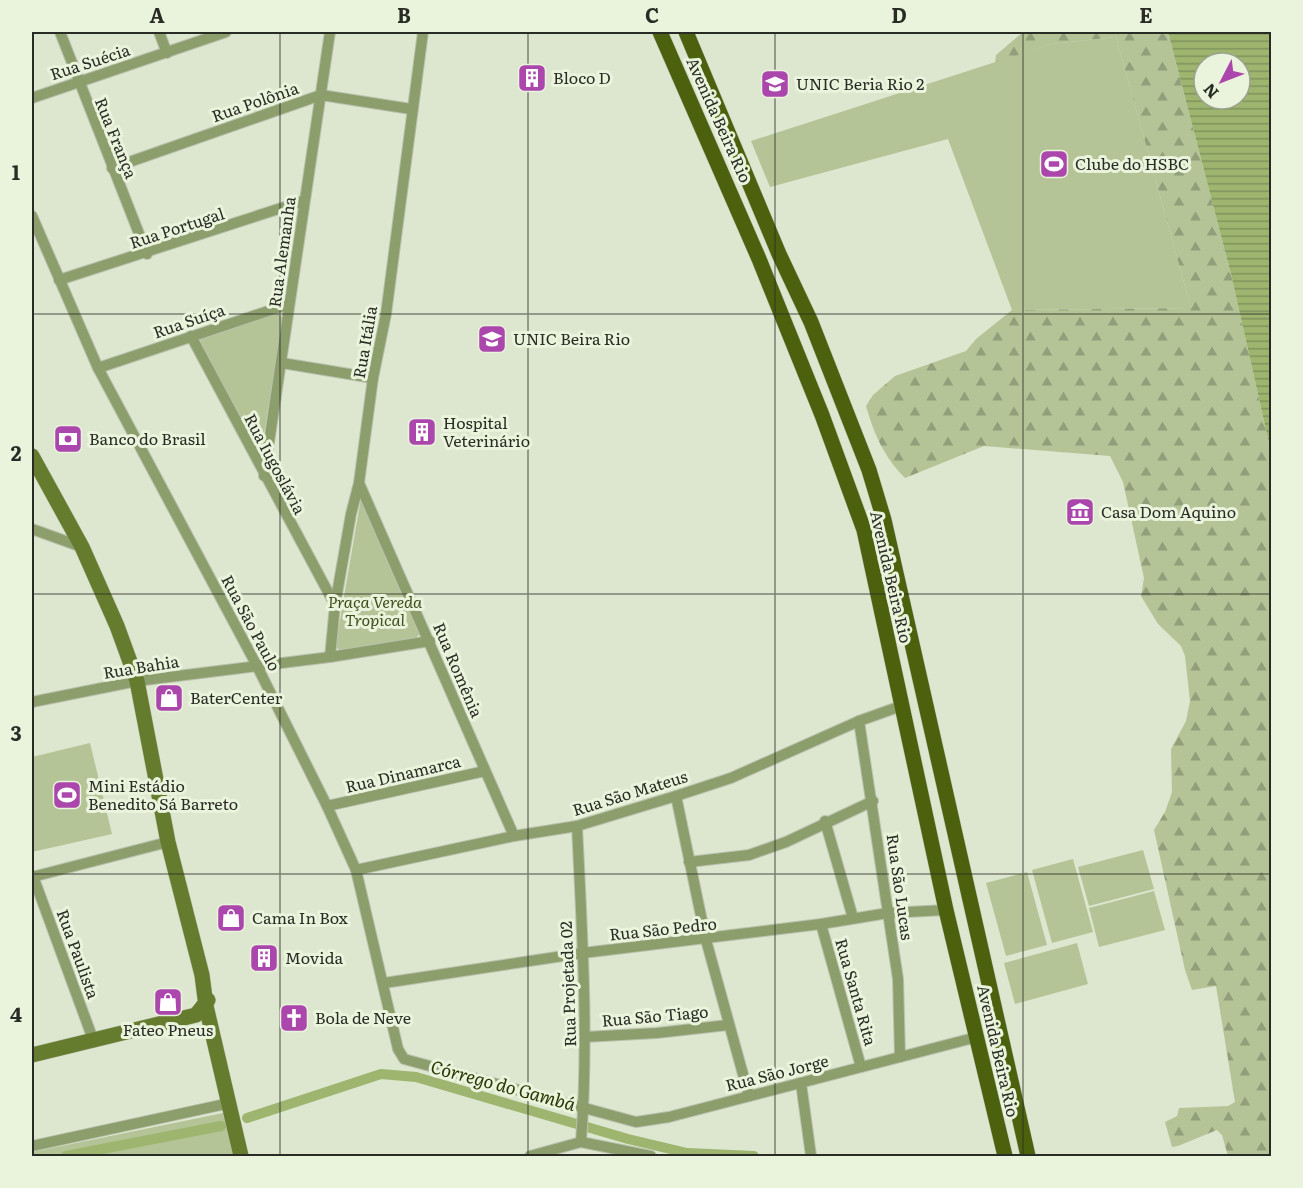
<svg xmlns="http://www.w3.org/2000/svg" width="1303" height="1188" viewBox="0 0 1303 1188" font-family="Literata,serif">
<defs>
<pattern id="forest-firs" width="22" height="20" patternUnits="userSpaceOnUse" patternTransform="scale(1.5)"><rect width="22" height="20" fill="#b4c497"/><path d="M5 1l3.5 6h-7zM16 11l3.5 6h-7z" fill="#929f7b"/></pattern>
<pattern id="water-rules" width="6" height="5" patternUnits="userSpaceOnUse" patternTransform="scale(1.5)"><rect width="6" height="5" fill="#9db56f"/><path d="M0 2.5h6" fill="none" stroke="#80935b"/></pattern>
</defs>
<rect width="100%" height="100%" fill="#dde6cf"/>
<!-- green -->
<g fill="#b4c497">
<polygon points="1116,37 1191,308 1012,310 948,139 770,187 751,141 1051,44"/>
<polygon points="278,311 283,320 261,451 259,453 199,344 201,339"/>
<polygon points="361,498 421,632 416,638 341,651 337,648 336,643"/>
<polygon points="90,743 112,834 32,852 32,757"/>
<polygon points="1143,850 1154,889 1089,906 1078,867"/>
<polygon points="1073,859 1093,932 1052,943 1032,870"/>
<polygon points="1027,872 1047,945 1006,956 986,883"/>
<polygon points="1154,891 1165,930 1099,947 1089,908"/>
<polygon points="1077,943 1088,984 1015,1004 1004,963"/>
<polygon points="228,1112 235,1156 32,1156 32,1152"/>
</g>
<!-- forest -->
<path fill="url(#forest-firs)" d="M1023,32H1168L1231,274L1271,452V1156H1228L1222,1135L1217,1130L1178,1146L1172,1147L1165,1122L1177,1116L1179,1108L1228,1106L1235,1102L1216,986L1192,990L1185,970L1154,830L1165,812L1172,792L1171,749L1186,721L1190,701L1185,656L1181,646L1158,624L1141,596L1144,578L1123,482L1110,456L984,446L905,478C884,457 874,434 866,406L873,395L895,376L966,351L976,339L1012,310L1191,308L1116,37L1051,44L995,63L996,55Z"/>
<!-- water -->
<path fill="url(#water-rules)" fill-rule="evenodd" d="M1168,32H1271V452L1231,274ZM1204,63H1240V99H1204Z"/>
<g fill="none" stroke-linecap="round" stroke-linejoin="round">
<!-- canal -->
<g stroke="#9db56f" stroke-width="10">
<polyline points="247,1118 381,1074 416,1077 628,1139 687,1153 754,1156"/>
<polyline points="66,1156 221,1126"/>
</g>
<!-- minor casing -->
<g stroke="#b9c1ad" stroke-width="12">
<g id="minor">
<polyline points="60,32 147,254"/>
<polyline points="159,32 167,53"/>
<polyline points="32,98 226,32"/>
<polyline points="112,168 321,95 411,109"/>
<polyline points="32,216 98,368 256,664 327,806 356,870 398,1049 404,1059 636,1122 669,1117 977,1037"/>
<polyline points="59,280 303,201"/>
<polyline points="191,336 335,605"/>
<polyline points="282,363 373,378"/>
<polyline points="98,368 289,304"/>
<polyline points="264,476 330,32"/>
<polyline points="359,483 514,836"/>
<polyline points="32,529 82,547"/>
<polyline points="330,657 335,605 351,514 359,483 373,378 386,314 423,32"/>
<polyline points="32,702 137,681 330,657 430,641"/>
<polyline points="859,721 898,979 900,1057"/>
<polyline points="676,796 706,940 749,1096"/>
<polyline points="327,806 485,771"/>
<polyline points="825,821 853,918"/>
<path d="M577,826C582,931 589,1037 581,1142"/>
<polyline points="689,862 749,855 786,842 873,801"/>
<polyline points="356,870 514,836 577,826 676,796 731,778 859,721 901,706"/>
<polyline points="33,876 94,1042"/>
<polyline points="32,877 168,842"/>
<polyline points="821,924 861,1067"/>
<polyline points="384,983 583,953 821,924 888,913 946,910"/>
<polyline points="585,1037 657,1033 728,1025"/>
<polyline points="801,1083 811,1156"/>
<polyline points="32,1146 230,1103"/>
<polyline points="530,1156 581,1142 651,1156"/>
</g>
</g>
<!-- secondary casing -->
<g stroke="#b9c1ad" stroke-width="16">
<g id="secondary">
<polyline points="32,456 82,547 117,626 137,681 168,842 202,975 206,1006 241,1156"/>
<polyline points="32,1055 196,1015 208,1000"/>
</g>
</g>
<!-- primary casing -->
<g stroke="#b9c1ad" stroke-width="16">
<g id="primary">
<polyline points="660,32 759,259 822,415 864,530 946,910 1005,1156"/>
<polyline points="686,32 779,254 811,322 869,470 884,520 1028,1156"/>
</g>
</g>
<!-- minor -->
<use href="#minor" stroke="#8d9e6d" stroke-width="10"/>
<!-- secondary -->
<use href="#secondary" stroke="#657c2e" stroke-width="15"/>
<!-- primary -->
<use href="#primary" stroke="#4c610e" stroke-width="15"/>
</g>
<!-- grid -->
<path fill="none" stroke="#292c24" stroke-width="1.5" stroke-opacity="0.55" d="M280,32V1156M528,32V1156M775,32V1156M1023,32V1156M32,314H1272M32,594H1272M32,874H1272"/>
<!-- icons -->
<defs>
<g id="building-square" transform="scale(1.5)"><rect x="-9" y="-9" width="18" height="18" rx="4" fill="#ab47ac" stroke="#eaf3dc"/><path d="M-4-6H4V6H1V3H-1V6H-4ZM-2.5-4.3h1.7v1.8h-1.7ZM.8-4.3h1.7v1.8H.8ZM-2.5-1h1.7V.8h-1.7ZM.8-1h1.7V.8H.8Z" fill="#fff"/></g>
<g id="university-square" transform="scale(1.5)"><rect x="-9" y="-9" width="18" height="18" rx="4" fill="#ab47ac" stroke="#eaf3dc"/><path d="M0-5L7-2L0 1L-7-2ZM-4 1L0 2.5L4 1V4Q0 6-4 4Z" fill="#fff"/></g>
<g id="stadium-square" transform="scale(1.5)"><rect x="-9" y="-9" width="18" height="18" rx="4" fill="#ab47ac" stroke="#eaf3dc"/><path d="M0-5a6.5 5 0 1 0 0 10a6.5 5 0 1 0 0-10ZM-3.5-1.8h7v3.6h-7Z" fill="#fff"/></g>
<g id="bank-square" transform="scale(1.5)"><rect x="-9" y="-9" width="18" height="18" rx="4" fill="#ab47ac" stroke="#eaf3dc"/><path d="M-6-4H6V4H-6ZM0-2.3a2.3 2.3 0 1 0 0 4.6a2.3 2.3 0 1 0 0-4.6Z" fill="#fff"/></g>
<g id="museum-square" transform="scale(1.5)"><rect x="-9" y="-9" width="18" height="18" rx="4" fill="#ab47ac" stroke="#eaf3dc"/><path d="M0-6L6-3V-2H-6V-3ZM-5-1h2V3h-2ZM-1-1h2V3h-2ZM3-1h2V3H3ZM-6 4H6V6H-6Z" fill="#fff"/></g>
<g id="shop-square" transform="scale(1.5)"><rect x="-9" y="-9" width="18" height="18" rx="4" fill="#ab47ac" stroke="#eaf3dc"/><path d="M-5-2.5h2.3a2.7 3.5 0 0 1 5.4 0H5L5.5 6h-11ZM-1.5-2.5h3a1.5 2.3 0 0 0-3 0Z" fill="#fff"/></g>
<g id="church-square" transform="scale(1.5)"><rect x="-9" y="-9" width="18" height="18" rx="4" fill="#ab47ac" stroke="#eaf3dc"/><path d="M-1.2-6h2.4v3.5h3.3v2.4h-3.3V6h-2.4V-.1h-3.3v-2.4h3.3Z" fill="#fff"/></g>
</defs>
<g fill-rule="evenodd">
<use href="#building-square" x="532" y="78"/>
<use href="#university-square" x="775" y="84"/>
<use href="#stadium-square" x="1054" y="164"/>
<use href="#university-square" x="492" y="339"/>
<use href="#building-square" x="422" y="432"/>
<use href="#bank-square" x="68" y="439"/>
<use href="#museum-square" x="1080" y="512"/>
<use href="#shop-square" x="169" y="698"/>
<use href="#stadium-square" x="67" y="795"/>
<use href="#shop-square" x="231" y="918"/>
<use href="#building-square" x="264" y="958"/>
<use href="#shop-square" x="168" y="1002"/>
<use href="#church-square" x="294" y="1018"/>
</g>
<g text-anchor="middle" stroke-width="6" stroke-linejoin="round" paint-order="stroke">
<!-- street labels -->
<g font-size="16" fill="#292c24" stroke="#eaf3dc">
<text transform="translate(90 62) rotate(-18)" y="6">Rua Suécia</text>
<text transform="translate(255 102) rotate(-19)" y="6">Rua Polônia</text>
<text transform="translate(719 120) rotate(66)" y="6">Avenida Beira Rio</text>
<text transform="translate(116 138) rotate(68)" y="6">Rua França</text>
<text transform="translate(177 228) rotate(-18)" y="6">Rua Portugal</text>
<text transform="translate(282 252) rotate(-82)" y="6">Rua Alemanha</text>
<text transform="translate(189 321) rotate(-19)" y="6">Rua Suíça</text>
<text transform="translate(365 342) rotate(-80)" y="6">Rua Itália</text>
<text transform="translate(275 464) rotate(62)" y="6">Rua Iugoslávia</text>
<text transform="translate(891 577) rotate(77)" y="6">Avenida Beira Rio</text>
<text transform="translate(251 623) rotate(62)" y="6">Rua São Paulo</text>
<text transform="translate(141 667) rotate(-9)" y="6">Rua Bahia</text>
<text transform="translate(458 670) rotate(67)" y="6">Rua Romênia</text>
<text transform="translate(403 774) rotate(-13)" y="6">Rua Dinamarca</text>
<text transform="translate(630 793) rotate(-17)" y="6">Rua São Mateus</text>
<text transform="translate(900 887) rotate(82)" y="6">Rua São Lucas</text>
<text transform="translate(663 929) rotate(-6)" y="6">Rua São Pedro</text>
<text transform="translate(78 954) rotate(70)" y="6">Rua Paulista</text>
<text transform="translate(568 984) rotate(-92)" y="6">Rua Projetada 02</text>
<text transform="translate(856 992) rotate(74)" y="6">Rua Santa Rita</text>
<text transform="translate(655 1016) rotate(-5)" y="6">Rua São Tiago</text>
<text transform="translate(998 1051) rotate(77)" y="6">Avenida Beira Rio</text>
<text transform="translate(777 1073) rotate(-14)" y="6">Rua São Jorge</text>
</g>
<!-- poi labels -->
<g font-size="16" fill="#292c24" stroke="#eaf3dc" text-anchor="start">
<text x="553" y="84">Bloco D</text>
<text x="796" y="90">UNIC Beria Rio 2</text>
<text x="1075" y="170">Clube do HSBC</text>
<text x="513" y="345">UNIC Beira Rio</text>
<text x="443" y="429">Hospital<tspan x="443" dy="18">Veterinário</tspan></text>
<text x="89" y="445">Banco do Brasil</text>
<text x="1101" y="518">Casa Dom Aquino</text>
<text x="190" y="704">BaterCenter</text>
<text x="88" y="792">Mini Estádio<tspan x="88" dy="18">Benedito Sá Barreto</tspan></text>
<text x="252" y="924">Cama In Box</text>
<text x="285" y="964">Movida</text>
<text x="315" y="1024">Bola de Neve</text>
<text x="168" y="1036" text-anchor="middle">Fateo Pneus</text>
</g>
<!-- park labels -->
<g font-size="16" font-style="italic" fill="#3f4e1c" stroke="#eaf3dc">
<text x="375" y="608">Praça Vereda<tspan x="375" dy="18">Tropical</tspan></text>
</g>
<!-- water labels -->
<g font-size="18" font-style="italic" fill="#273500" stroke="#eaf3dc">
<text transform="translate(503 1086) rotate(15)" y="6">Córrego do Gambá</text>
</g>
</g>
<!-- border -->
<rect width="1303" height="1188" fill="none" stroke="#eaf3dc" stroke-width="66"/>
<!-- north arrow -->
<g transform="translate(1222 81) rotate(228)"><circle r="28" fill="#eaf3dc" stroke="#9da392" stroke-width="1.5"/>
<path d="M0-4.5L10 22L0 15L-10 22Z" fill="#ab47ac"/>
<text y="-9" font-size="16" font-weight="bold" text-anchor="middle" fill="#292c24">N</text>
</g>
<rect x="33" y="33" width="1237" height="1122" fill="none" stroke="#292c24" stroke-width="2"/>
<g font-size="20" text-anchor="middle" font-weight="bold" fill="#292c24">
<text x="157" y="23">A</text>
<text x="404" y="23">B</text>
<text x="652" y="23">C</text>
<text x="899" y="23">D</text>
<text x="1146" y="23">E</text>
<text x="16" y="180">1</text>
<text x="16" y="461">2</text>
<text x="16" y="741">3</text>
<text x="16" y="1022">4</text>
</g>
</svg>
